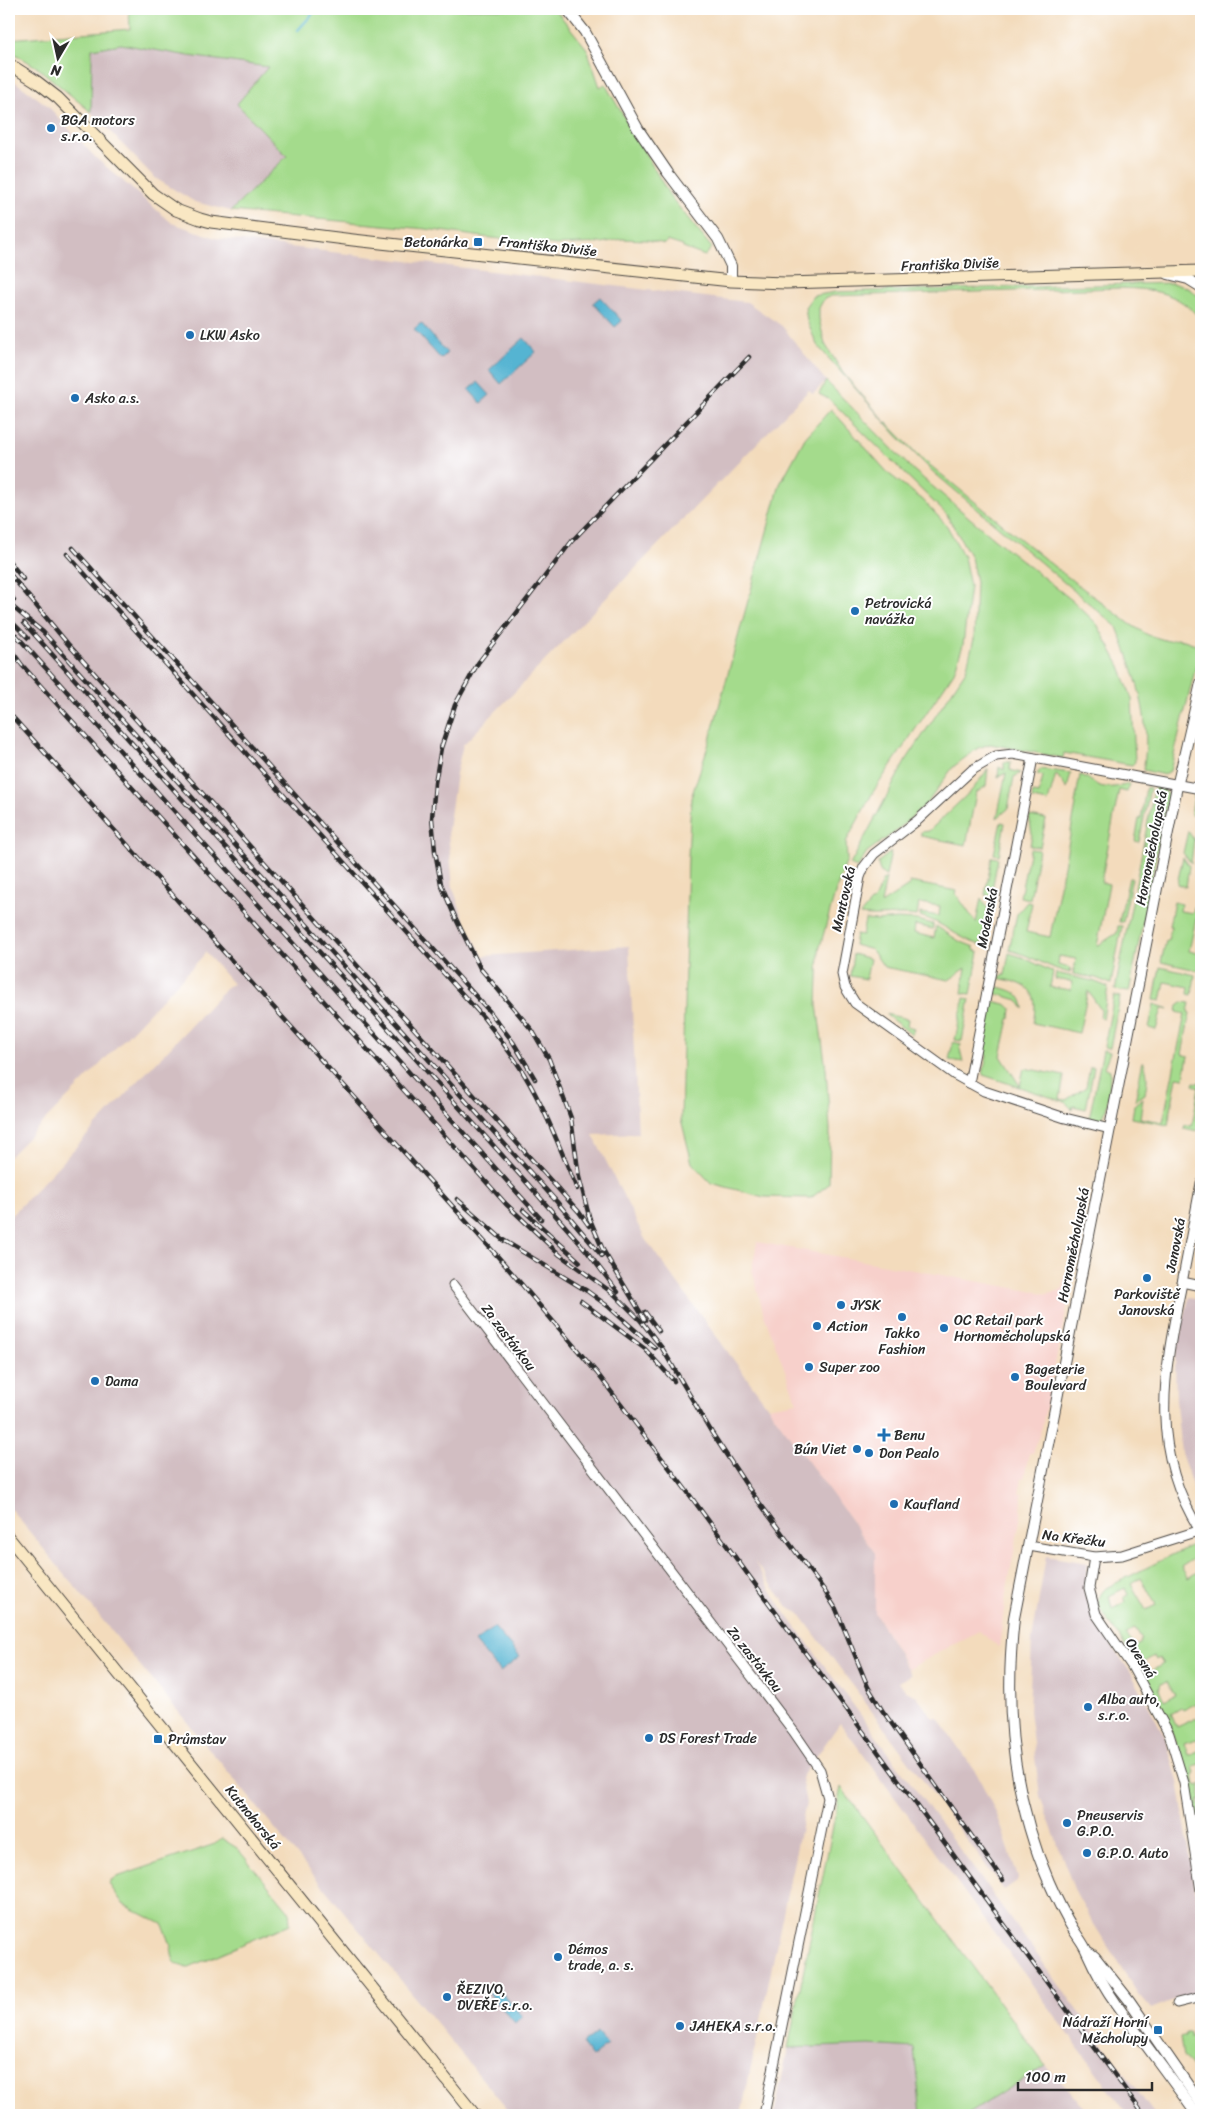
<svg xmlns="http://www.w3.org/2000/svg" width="1210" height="2124" viewBox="0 0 1210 2124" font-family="Sriracha,sans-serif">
<rect width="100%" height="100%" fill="#fff"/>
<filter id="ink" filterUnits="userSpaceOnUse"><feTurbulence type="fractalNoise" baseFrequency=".02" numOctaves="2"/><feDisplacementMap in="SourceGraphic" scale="10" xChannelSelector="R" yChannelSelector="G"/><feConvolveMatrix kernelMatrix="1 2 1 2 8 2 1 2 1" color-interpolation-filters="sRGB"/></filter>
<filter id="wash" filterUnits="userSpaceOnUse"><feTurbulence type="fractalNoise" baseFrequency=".0096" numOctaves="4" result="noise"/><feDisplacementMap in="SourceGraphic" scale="20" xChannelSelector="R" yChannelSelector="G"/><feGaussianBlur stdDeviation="1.12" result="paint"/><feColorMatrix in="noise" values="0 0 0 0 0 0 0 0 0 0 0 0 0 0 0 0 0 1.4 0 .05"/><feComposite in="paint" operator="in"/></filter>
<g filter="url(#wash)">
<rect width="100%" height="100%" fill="#f3dbbc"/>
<!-- built -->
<polygon fill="#f7d0cb" points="757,1242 1048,1294 1063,1289 1065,1275 1073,1277 1042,1427 1033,1453 1029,1453 1024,1478 1022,1478 1019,1493 1022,1493 1021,1515 1006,1594 999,1647 979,1631 908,1669 875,1613 875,1553 768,1407 797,1402 764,1315 752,1269"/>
<!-- industrial -->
<g fill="#d2bec2">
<polygon points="121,44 189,56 269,67 237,104 287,156 231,211 195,202 155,178 91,112 92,49"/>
<polygon points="10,78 47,105 96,158 172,223 216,238 747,302 782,326 826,381 813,394 809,390 463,745 456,774 448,831 453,888 466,925 483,956 629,946 638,1133 593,1135 645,1239 875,1553 875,1613 911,1675 899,1682 906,1691 917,1696 933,1718 937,1717 977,1774 998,1817 1018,1877 1017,1881 1004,1890 799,1613 789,1608 754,1561 779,1604 1155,2115 1128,2115 840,1723 801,1778 806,1803 741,2115 512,2115 9,1507 9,1218 228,986 233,984 205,952 202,957 88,1077 9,1157 9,79"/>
<polygon points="1189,1297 1201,1299 1201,1512 1181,1453 1176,1404 1175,1358"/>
<polygon points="1046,1556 1088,1563 1084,1593 1095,1621 1131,1673 1165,1737 1178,1781 1201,1925 1201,1992 1176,1999 1151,2009 1138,1994 1090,1918 1074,1889 1040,1796 1029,1711 1032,1640"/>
<polygon points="869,2045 914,2048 921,2115 774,2115 788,2048"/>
<polygon points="1045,2065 1068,2088 1090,2115 967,2115"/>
</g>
<!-- green -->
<g fill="#a4db8c" stroke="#68835c" fill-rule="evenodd">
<polygon points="129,9 555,9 587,49 600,87 605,84 670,196 712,248 705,256 683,248 683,246 667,241 665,244 648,240 621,239 602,243 557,245 483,237 426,229 231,211 287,156 237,104 268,67 189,56 121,44 92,49 91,112 38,68 9,50 9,39 130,29"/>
<path d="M1172,283L1188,288L1201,298V320C1179,292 1153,289 1119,288L831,296L824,299L819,308V319L825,344L843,373L882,418L920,457L1056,568L1130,624L1148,635L1168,641L1176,639L1184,640L1201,646L1170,771L1164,775L1143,770C1153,720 1135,673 1117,627L932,471L898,437L817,345L807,321L805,307L813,296L835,292Z"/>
<polygon points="826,381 911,468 991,536 1073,601 1097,624 1120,666 1132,699 1135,762 1132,765 1064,753 1063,758 990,744 978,748 953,767 928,802 895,832 867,852 857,868 850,865 905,762 966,670 974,639 976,582 971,557 947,515 830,400 819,394"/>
<polygon points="831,409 889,474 923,500 947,526 964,557 970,586 963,645 954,672 873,792 846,842 847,860 836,890 819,950 817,1005 826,1069 830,1129 829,1184 811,1198 764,1197 711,1183 692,1163 681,1119 688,858 691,798 709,743 780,484 805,438"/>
<polygon points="1004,762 1011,762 1010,770 1021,773 1014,777 1008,809 997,818 1006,773 998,777 999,767 1004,770"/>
<polygon points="988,769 986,786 976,793 966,845 921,836 921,832 929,831 973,789"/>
<polygon points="1041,769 1071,773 1067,789 1056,774 1048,802 1032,799 1033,793 1039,794 1043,776 1037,774"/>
<path d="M1080,775C1086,776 1089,780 1094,783C1104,790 1117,787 1129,784L1127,792L1119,790L1101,882L1109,884L1097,946L1117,933L1118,926H1122L1111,984L1096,978L1073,974L1076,959L1059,956L1058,965L1071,968L1070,973C1048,968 1031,955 1009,950L1017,914L1027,902L1032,903L1026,932L1050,937L1076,805L1075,803Z"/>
<polygon points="1155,785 1163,788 1168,795 1129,992 1115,990"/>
<polygon points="1146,787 1150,788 1139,842 1135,841 1139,819 1141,819"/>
<polygon points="1197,794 1201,794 1201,817 1191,815 1194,796"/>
<polygon points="1029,816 1046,819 1040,847 1030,846 1032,834"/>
<polygon points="1001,822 1005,823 999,855 994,854"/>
<polygon points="1188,831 1194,840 1191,863 1183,853"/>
<polygon points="1030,849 1039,850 1030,899 1020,897"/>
<path d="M891,852L886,876C880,874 878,867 878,862Z"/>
<polygon points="992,857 998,858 991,896 985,895"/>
<polygon points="1183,857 1189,866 1186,887 1177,884"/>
<path d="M886,878L881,904L910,885V882L957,891L956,894L976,923L981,898L988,909L981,945C958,939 943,922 920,916V913L939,916L940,906L919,903L917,916C898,913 879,918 860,915L871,902H873L883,880Z"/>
<polygon points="1129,878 1132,878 1123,922 1119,922"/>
<polygon points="1174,902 1181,904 1180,911 1193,913 1195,903 1201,904 1201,919 1196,919 1189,951 1201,954 1201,971 1161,962 1166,941 1168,940 1171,926 1169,926"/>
<polygon points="897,919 917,920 933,924 933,929 915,925 914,933 934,938 936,926 959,941 974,947 974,950 979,952 971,994 962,993 966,968 949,980 884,967 872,950 854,945 856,934 862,935 865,920 877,921"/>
<path d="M1009,953L1022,957L1053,972L1050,987L1071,990L1072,982L1055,979L1056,973L1093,981L1108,987L1103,1019L1100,1018L1101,1010L1088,991L1079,1033L1033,1023C1040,989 1028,984 997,978L1005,975Z"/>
<polygon points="853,954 870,959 866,979 850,976"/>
<polygon points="1160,967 1195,975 1192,995 1188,994 1189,987 1165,982 1161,1001 1154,1000"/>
<path d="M995,986C1010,990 1023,992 1024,1009L1018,1000L994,993Z"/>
<polygon points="1114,996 1120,997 1110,1048 1104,1047"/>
<polygon points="964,998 970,999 962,1041 955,1040"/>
<polygon points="992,1001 1005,1004 1011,1008 1010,1019 1009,1019 1001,1056 1020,1086 1024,1068 1064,1076 1060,1099 1066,1100 1086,1087 1090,1067 1094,1067 1086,1109 1073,1106 1072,1109 1065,1102 983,1075 987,1055 982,1053"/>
<polygon points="1182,1002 1190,1003 1188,1012 1190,1013 1182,1054 1188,1056 1184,1078 1177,1077 1168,1125 1132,1118 1134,1106 1143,1098 1140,1118 1163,1122 1185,1014 1177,1012 1178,1005"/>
<polygon points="1154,1004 1169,1009 1162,1009 1156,1030 1149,1028"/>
<polygon points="885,1014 908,1019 907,1026 914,1028 912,1035"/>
<polygon points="953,1042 961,1044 960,1049 963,1062 949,1060"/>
<path d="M1103,1050L1110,1052L1104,1067L1110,1070C1110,1080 1109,1113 1101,1119C1098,1121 1093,1120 1089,1119Z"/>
<path d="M1143,1061C1149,1073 1147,1082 1145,1094L1135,1101Z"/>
<polygon points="1201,1077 1201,1111 1197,1131 1184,1128 1185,1125 1192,1126 1199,1087 1193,1085 1194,1082 1200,1083"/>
<path d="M1194,1544L1201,1546V1711L1197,1703L1183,1710L1181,1707L1171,1713L1177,1727L1201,1716V1744L1196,1739L1184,1743L1188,1755L1201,1750V1764L1193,1766L1195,1773L1193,1774L1195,1785L1199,1786L1201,1784V1799L1198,1800L1201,1812V1849C1193,1836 1189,1782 1183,1762C1166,1706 1132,1656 1099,1607C1098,1598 1100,1594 1106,1588ZM1193,1559L1200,1570L1188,1578L1181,1567ZM1141,1578L1156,1605L1146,1610L1131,1584ZM1125,1588L1128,1595L1124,1597L1126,1602L1112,1609L1109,1596ZM1135,1628L1142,1639L1140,1640L1141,1643L1136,1647L1126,1635ZM1154,1656L1156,1660L1159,1658L1163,1664L1150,1672L1144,1662ZM1167,1682L1175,1695L1164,1700L1159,1689L1161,1684Z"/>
<polygon points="841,1787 1045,2065 967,2115 921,2115 914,2048 869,2045 788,2048"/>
<path d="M221,1838L237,1848L289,1911L290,1924L189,1967C170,1966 174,1958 170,1943C168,1936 165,1930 162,1924L124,1905L109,1884L111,1880L117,1877L215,1844Z"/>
<polygon points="1185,2033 1190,2033 1190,2037 1201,2035 1201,2079 1183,2056 1180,2038 1185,2036"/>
</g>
<!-- water -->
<g fill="#54b4d2" stroke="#40707e">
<polygon points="600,297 622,321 615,327 593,303"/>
<polygon points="421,323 447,353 441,359 414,329"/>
<polygon points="524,338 536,352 501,384 489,370"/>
<polygon points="478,382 490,395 481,403 469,390"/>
<polygon points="494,1627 520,1657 500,1672 475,1642"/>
<polygon points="497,1987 522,2016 515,2023 489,1993"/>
<polygon points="597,2033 607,2045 592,2057 582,2044"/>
</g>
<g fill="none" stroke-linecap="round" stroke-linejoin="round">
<!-- stream -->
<polyline stroke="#54b4d2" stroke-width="2.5" points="298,30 317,9"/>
</g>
</g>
<g filter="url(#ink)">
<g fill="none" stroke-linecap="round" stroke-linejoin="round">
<!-- minor casing -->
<g stroke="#494541" stroke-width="11">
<g id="minor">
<polyline points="969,1083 1033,758"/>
<polyline points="1110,1129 1065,1118 984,1091 955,1075 855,1003 845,987 842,974 860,877 864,867 874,854 918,820 972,770 996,756 1013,754 1201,789"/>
<path d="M1201,1183C1194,1218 1188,1253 1181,1288C1163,1376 1149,1452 1201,1532"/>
<polyline points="1182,1282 1201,1286"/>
<polyline points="453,1285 794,1732 820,1770 828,1798 764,2115"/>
<polyline points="1029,1546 1094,1557 1122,1555 1201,1530"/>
<polyline points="1094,1557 1089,1588 1096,1614 1133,1668 1169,1734 1184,1783 1201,1891"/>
<polyline points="1177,2003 1201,1997"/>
</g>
</g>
<!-- tertiary casing -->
<g stroke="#494541" stroke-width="12">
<g id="tertiary">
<polyline points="567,9 585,32 638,129 668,173 718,239 731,266 731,281"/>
<polyline points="1168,274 1188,279 1201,287"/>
<polyline points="1090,1953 1095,1957 1129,2000 1201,2104"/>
<path d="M1197,2115C1171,2078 1143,2042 1117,2005C1105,1988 1095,1970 1087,1952C1084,1944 1078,1937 1073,1929C1064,1914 1056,1898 1049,1882C1012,1797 1004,1709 1014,1618L1176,791L1201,683"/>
</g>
</g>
<!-- secondary casing -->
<g stroke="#494541" stroke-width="13">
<g id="secondary">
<polyline points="9,64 36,81 58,98 153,194 176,210 200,219 211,222 353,240 731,281 786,283 1201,271"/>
<polyline points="9,1538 475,2115"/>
</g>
</g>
<!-- minor -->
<use href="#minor" stroke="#fff" stroke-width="9"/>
<!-- tertiary -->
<use href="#tertiary" stroke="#fff" stroke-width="10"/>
<!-- secondary -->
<use href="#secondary" stroke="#f9e7c3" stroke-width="11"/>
<!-- rail casing -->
<g stroke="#2b2b2b" stroke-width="4.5">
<g id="rail">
<polyline points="73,548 490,1012 513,1042 535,1079"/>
<path d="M67,554L483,1017C498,1036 512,1054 524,1074C546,1110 561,1151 577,1189"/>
<polyline points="9,561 23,579"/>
<polyline points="9,573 68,644 579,1212 589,1226"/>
<polyline points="9,593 14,600"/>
<polyline points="9,604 43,632 557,1202 602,1256"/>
<polyline points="9,619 28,638"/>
<polyline points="24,623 528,1184 585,1249 618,1292"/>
<polyline points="16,635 541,1219"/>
<polyline points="9,647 22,665 506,1204 560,1255 614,1294 641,1321 662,1348 712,1433 747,1486 824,1590 836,1609 868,1687 882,1710 1003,1880"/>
<polyline points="9,713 500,1259 597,1373 686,1490 1144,2115"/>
<polyline points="457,1199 503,1240 587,1291 609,1307 655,1348"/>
<polyline points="523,1210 580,1262"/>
<polyline points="588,1215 603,1250 645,1320"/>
<polyline points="590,1220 579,1177 571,1118 549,1059 532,1030 480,968 455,917 441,884 435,851 432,818 435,783 441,748 455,705 478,663 572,541 749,357"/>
<polyline points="581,1301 645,1349 674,1381"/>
<polyline points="645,1312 659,1331"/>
</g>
</g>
<!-- rail -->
<use href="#rail" stroke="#fff" stroke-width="2.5" stroke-dasharray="8" stroke-linecap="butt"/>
</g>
</g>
<!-- markers -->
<g fill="#1f6fb2" stroke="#fff" stroke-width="2">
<circle cx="51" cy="128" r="5"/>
<rect x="473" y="237" width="10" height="10" rx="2.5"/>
<circle cx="190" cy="335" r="5"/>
<circle cx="75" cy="398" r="5"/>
<circle cx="855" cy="611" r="5"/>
<circle cx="1147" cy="1278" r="5"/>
<circle cx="841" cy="1305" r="5"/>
<circle cx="902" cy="1317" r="5"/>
<circle cx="817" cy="1326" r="5"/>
<circle cx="944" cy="1328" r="5"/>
<circle cx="809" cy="1367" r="5"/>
<circle cx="1015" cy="1377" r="5"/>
<circle cx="95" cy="1381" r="5"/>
<path d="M881.5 1427.5h5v5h5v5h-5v5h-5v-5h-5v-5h5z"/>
<circle cx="857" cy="1449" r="5"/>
<circle cx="869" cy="1453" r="5"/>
<circle cx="894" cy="1504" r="5"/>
<circle cx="1088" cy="1707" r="5"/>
<circle cx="649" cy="1738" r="5"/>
<rect x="153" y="1734" width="10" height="10" rx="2.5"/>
<circle cx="1067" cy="1823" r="5"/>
<circle cx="1087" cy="1853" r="5"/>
<circle cx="558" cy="1957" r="5"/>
<circle cx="447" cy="1997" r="5"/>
<circle cx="680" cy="2026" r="5"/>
<rect x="1153" y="2025" width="10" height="10" rx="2.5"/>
</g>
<g text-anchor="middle" stroke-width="4" stroke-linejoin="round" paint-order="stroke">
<!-- poi labels -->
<g font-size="14" fill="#2b2b2b" stroke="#fff" text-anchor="start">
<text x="61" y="125">BGA motors<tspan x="61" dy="16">s.r.o.</tspan></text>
<text x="468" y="247" text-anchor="end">Betonárka</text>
<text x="200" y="340">LKW Asko</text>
<text x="85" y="403">Asko a.s.</text>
<text x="865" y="608">Petrovická<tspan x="865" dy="16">navážka</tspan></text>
<text x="1147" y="1299" text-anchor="middle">Parkoviště<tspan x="1147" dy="16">Janovská</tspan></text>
<text x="851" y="1310">JYSK</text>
<text x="954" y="1325">OC Retail park<tspan x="954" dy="16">Hornoměcholupská</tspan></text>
<text x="827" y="1331">Action</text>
<text x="902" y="1338" text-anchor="middle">Takko<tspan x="902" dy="16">Fashion</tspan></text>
<text x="819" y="1372">Super zoo</text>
<text x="1025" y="1374">Bageterie<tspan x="1025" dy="16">Boulevard</tspan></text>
<text x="105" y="1386">Dama</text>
<text x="894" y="1440">Benu</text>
<text x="847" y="1454" text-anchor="end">Bún Viet</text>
<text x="879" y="1458">Don Pealo</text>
<text x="904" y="1509">Kaufland</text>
<text x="1098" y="1704">Alba auto,<tspan x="1098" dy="16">s.r.o.</tspan></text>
<text x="659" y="1743">DS Forest Trade</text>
<text x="168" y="1744">Průmstav</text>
<text x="1077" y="1820">Pneuservis<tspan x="1077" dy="16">G.P.O.</tspan></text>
<text x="1097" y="1858">G.P.O. Auto</text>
<text x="568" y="1954">Démos<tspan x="568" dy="16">trade, a. s.</tspan></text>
<text x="457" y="1994">ŘEZIVO,<tspan x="457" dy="16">DVEŘE s.r.o.</tspan></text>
<text x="1148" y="2027" text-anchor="end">Nádraží Horní<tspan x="1148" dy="16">Měcholupy</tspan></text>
<text x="690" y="2031">JAHEKA s.r.o.</text>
</g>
<!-- street labels -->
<g font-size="14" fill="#2b2b2b" stroke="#fff">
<text transform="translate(548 246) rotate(6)" y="5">Františka Diviše</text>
<text transform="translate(950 264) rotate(-2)" y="5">Františka Diviše</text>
<text transform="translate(1151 848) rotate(-79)" y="5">Hornoměcholupská</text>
<text transform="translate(843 899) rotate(-77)" y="5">Mantovská</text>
<text transform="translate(987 918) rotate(-79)" y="5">Modenská</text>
<text transform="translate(1073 1245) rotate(-79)" y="5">Hornoměcholupská</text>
<text transform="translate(1175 1245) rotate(-79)" y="5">Janovská</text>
<text transform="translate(509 1337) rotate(53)" y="5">Za zastávkou</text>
<text transform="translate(1074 1538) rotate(7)" y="5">Na Křečku</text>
<text transform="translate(1141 1658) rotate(58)" y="5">Ovesná</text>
<text transform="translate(755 1659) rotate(52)" y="5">Za zastávkou</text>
<text transform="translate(253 1817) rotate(51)" y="5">Kutnohorská</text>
</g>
</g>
<!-- margin -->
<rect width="1210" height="2124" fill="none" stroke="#fff" stroke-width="30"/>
<!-- north arrow -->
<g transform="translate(58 58) rotate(189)" stroke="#ffffff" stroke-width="4" paint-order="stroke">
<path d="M0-4L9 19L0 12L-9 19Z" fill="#2b2b2b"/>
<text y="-8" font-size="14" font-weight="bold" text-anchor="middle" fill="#2b2b2b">N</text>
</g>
<!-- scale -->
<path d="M1018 2082v8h134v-8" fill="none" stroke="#2b2b2b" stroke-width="2.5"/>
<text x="1025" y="2082" font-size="15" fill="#2b2b2b" stroke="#ffffff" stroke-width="4" paint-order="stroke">100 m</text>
</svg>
